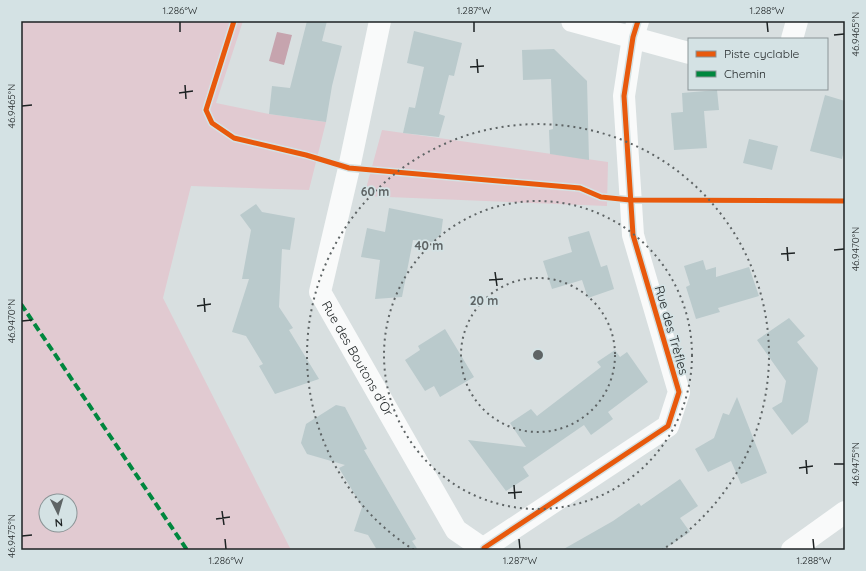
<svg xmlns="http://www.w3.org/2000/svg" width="866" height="571" viewBox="0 0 866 571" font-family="Quicksand,sans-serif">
<rect width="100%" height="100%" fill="#d8dfe0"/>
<!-- green -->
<g fill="#e1cad1" fill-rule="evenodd">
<path d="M21,21H243L216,103L269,114L326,122L309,190L191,186L163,298L291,550H21ZM46,501H70V525H46Z"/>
<polygon points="382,130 608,162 607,206 364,196"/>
</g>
<!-- water -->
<polygon fill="#c6a4ae" points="277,32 292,35 284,65 269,61"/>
<!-- building -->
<g fill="#bacacc">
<polygon points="307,21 327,21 322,41 342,46 332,86 326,122 269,114 272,86 290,88"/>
<polygon points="414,31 462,43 454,76 449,75 439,114 445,116 439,137 403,133 409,107 415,108 424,67 407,63"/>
<polygon points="554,49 587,81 589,160 550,154 549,130 553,129 551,79 523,80 522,50"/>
<polygon points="717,90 719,110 704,111 707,148 674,150 671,113 683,112 682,93"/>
<polygon points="825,95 845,101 845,146 842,159 810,151"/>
<polygon points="749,139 778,146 772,170 743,163"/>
<polygon points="256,204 262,212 295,218 290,250 282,249 279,307 293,328 289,330 319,379 275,394 259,366 263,364 246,336 232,332 249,279 242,279 251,230 240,215"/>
<polygon points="389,208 443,219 441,234 433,242 413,240 402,297 375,299 380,260 361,257 367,228 385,232"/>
<polygon points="589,231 601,267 607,265 614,289 588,298 582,280 552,289 543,261 572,252 568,237"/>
<polygon points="703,260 706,270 716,267 716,277 749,267 759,296 718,308 720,312 696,319 686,287 690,285 684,266"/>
<polygon points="789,318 805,336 797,342 818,368 808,422 792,435 772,408 782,402 786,381 757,340"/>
<polygon points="445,329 474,377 440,397 434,386 425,391 405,360 420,350 418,346"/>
<polygon points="615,350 620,357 627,352 648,382 608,412 613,419 591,435 584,425 523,467 529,476 506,491 468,440 526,447 510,423 531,409 537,416 601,367 597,362"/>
<polygon points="737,397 767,473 741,484 731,461 708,472 695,449 714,438 723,413 729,415"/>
<polygon points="336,405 345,407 367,449 364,450 416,539 412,541 418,550 377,550 368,535 354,531 362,507 339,468 345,465 307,454 301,443 306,424"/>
<polygon points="680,479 698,506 680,518 690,532 663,550 562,550 613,521 639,503 641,506"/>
</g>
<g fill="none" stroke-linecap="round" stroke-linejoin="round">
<!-- street -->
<g stroke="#f9fafa" stroke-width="22">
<path id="s1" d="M380,21L349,168L320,292L456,530L485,550"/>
<polyline points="572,21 689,53"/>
<polyline points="792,39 797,21"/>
<polyline points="484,548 668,426 679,392 633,235 624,96 633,37 638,21"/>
<polyline points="792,550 845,512"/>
</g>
<!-- quiet -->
<polyline stroke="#00873e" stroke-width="4" stroke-dasharray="8 4" stroke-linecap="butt" points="21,304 187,550"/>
<!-- cycleway casing -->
<g stroke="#d4e2e4" stroke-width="8">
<g id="cycleway">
<polyline points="234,21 206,110 212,123 234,138 306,155 349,168 580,188 601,197 630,200 845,201"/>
<polyline points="484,548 668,426 679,392 633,235 624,96 633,37 638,21"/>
</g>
</g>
<!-- cycleway -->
<use href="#cycleway" stroke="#e8590c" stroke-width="5"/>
</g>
<!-- ticks -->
<path fill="none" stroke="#1d2223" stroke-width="1.5" d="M180,22V32M474,22V32M767,22L768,32M834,35L844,34M477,59L478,73M470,67L484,66M185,85L186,99M179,93L193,91M22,106L32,105M787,247L788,261M834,250L844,249M781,254L795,253M495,272L497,286M489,280L503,279M204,298L205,312M197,306L211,304M22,321L32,320M806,460L807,474M834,464H844M799,468L813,466M514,485L515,499M508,493L522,492M222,511L224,525M216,519L230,517M22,536L32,535M225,539L226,549M519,539L520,549M813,539L814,549"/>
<!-- distance rings -->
<g fill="none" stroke="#5e6465" stroke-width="2" stroke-dasharray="2 4">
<circle cx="538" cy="355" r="77"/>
<circle cx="538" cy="355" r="154"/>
<path d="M414 550A231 231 0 1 1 662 550"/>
</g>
<g text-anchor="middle" stroke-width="3.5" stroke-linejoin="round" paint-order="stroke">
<!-- street labels -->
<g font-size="13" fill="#1d2223" stroke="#d4e2e4">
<text transform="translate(672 330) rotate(74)" y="5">Rue des Trèfles</text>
<text dy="5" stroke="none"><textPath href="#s1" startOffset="354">Rue des Boutons d'Or</textPath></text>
</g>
</g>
<circle cx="538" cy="355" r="6" fill="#5e6465" stroke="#d4e2e4" stroke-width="2"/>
<g font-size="12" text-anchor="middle" font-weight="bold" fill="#5e6465" stroke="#d4e2e4" stroke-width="3.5" stroke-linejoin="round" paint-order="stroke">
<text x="375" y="196">60 m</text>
<text x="429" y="250">40 m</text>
<text x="484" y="305">20 m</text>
</g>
<!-- border -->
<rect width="866" height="571" fill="none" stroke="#d4e2e4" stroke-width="44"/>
<!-- legend -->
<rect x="688" y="38" width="140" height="52" fill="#d4e2e4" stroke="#8b9597"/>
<rect x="696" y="51" width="20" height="6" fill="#e8590c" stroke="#8b9597"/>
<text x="724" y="58" font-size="12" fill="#1d2223">Piste cyclable</text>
<rect x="696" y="71" width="20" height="6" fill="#00873e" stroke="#8b9597"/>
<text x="724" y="78" font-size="12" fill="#1d2223">Chemin</text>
<!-- north arrow -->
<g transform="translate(58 513) rotate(175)"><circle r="19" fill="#d4e2e4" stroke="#8b9597"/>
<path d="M0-3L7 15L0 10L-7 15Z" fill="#5e6465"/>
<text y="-6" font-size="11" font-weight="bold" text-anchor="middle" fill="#1d2223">N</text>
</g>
<rect x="22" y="22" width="822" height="527" fill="none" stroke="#1d2223" stroke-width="1.5"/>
<g font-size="10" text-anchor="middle" fill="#1d2223">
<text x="180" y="14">1.286°W</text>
<text x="474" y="14">1.287°W</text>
<text x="767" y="14">1.288°W</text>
<text transform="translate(855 34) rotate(-90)" y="4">46.9465°N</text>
<text transform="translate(11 106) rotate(-90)" y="4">46.9465°N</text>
<text transform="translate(855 249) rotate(-90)" y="4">46.9470°N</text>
<text transform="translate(11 321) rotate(-90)" y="4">46.9470°N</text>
<text transform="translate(855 464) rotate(-90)" y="4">46.9475°N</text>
<text transform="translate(11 536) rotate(-90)" y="4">46.9475°N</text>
<text x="226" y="564">1.286°W</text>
<text x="520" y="564">1.287°W</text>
<text x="814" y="564">1.288°W</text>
</g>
</svg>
